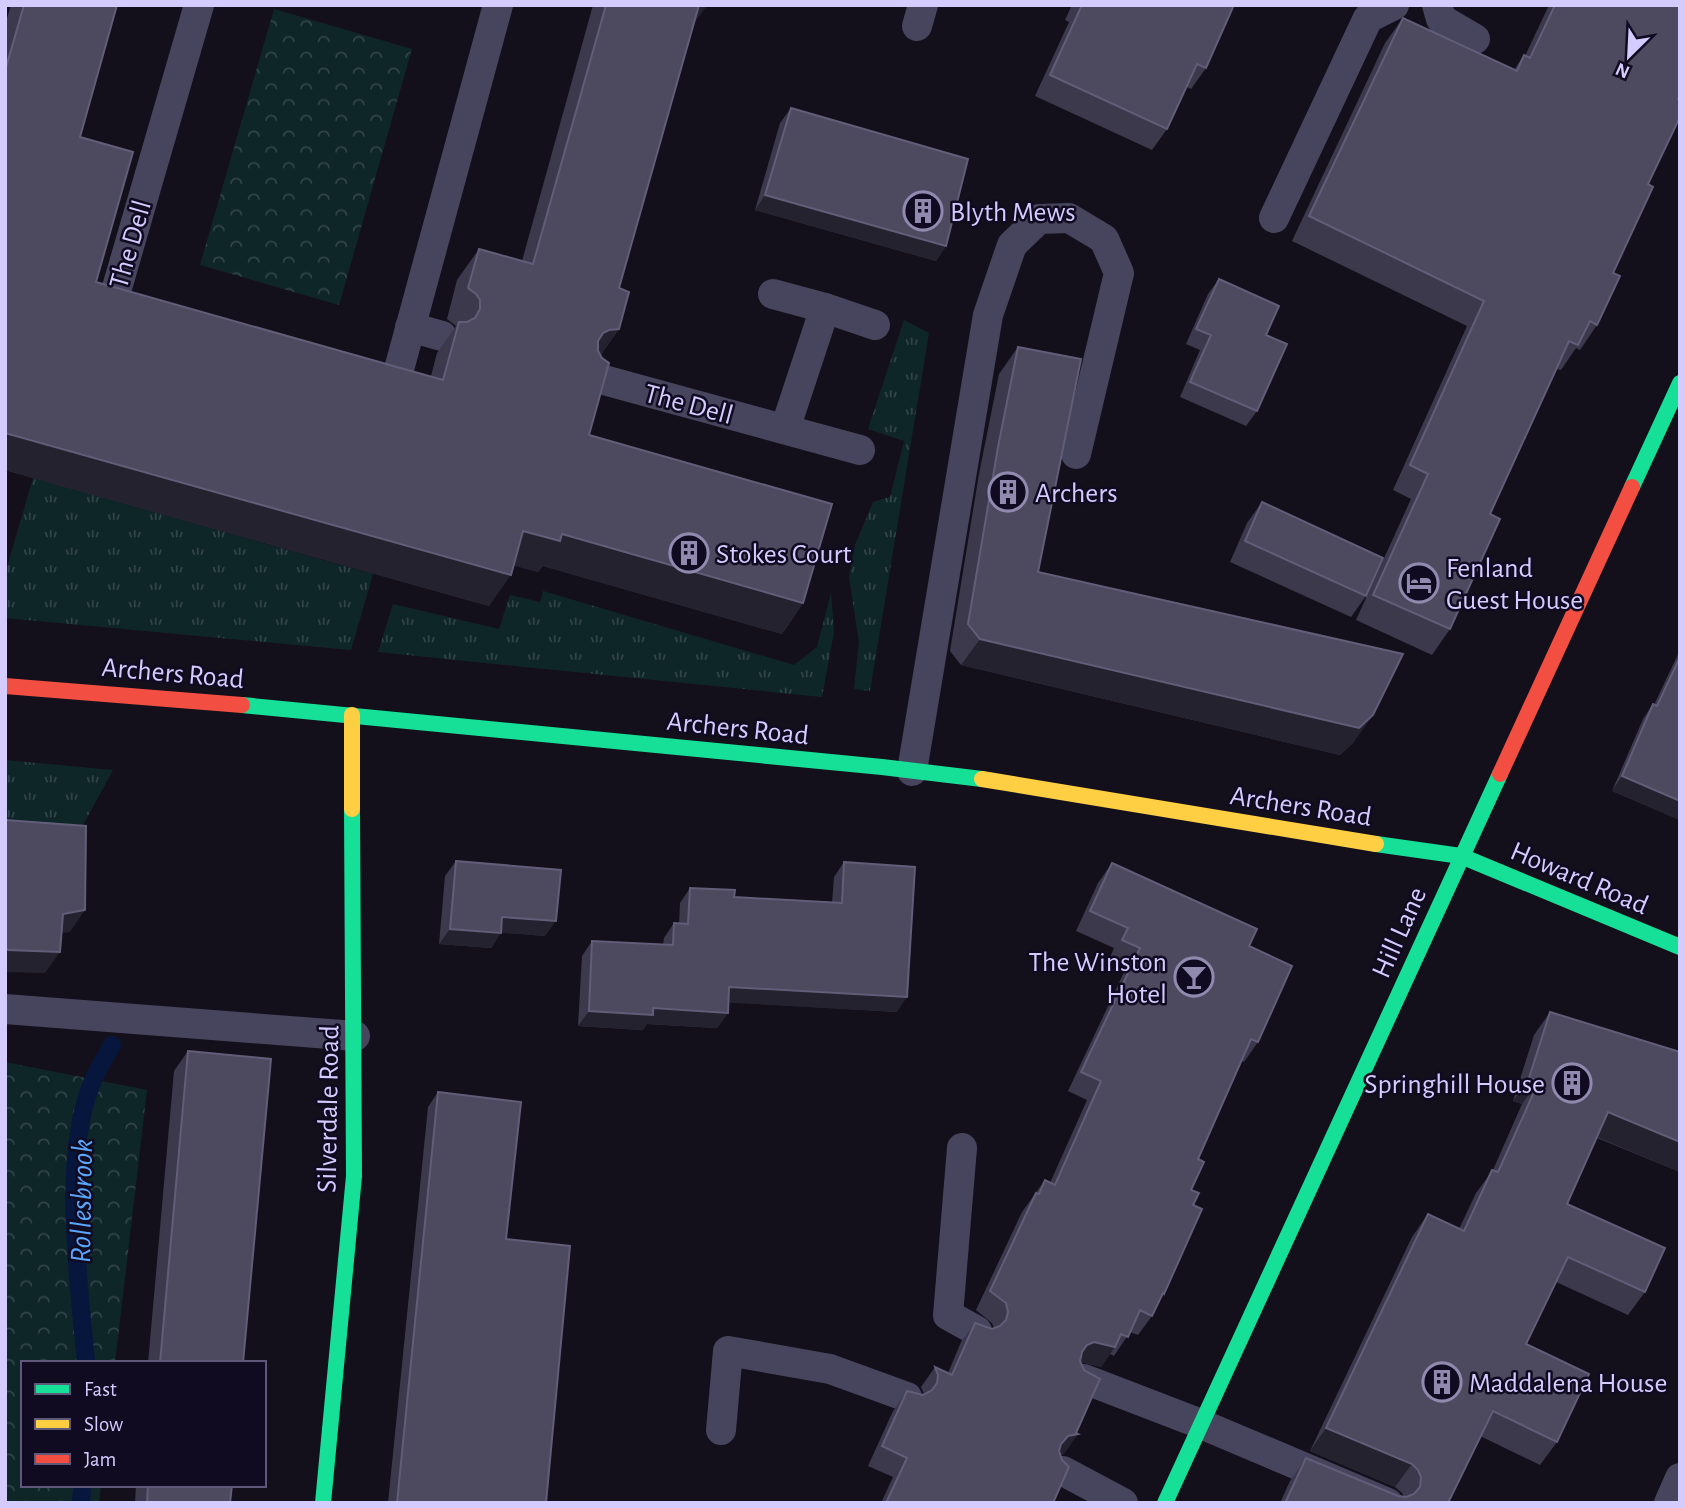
<svg xmlns="http://www.w3.org/2000/svg" width="1685" height="1508" viewBox="0 0 1685 1508" font-family="'Alegreya Sans',sans-serif">
<defs>
<pattern id="grass-tufts" width="24" height="20" patternUnits="userSpaceOnUse" patternTransform="scale(1.75)"><rect width="24" height="20" fill="#0f2629"/><path d="M3 7l-1-3M5 7V3M7 7l1-3M15 17l-1-3M17 17v-4M19 17l1-3" fill="none" stroke="#314449"/></pattern>
<pattern id="forest-crowns" width="20" height="18" patternUnits="userSpaceOnUse" patternTransform="scale(1.75)"><rect width="20" height="18" fill="#0f2629"/><path d="M2 6a3 3 0 1 1 6 0M12 15a3 3 0 1 1 6 0" fill="none" stroke="#314449"/></pattern>
</defs>
<rect width="100%" height="100%" fill="#13101b"/>
<!-- grass -->
<g fill="url(#grass-tufts)">
<polygon points="904,320 929,333 870,691 854,689 859,642 849,577 855,545 873,502 890,497 904,441 868,429"/>
<polygon points="33,478 373,574 351,650 5,618 5,574"/>
<polygon points="543,591 794,665 817,647 831,593 834,632 822,697 378,652 393,604 499,629 510,595 540,602"/>
<polygon points="5,760 113,770 71,847 5,843"/>
</g>
<!-- forest -->
<g fill="url(#forest-crowns)">
<polygon points="274,9 412,49 339,305 200,265"/>
<polygon points="5,1062 147,1090 115,1363 23,1363 23,1485 101,1485 99,1503 5,1503"/>
</g>
<g fill="none" stroke-linecap="round" stroke-linejoin="round">
<!-- stream -->
<g stroke="#07163c" stroke-width="18">
<path d="M86,1363C79,1281 60,1154 94,1078C99,1067 106,1056 112,1045"/>
<polyline points="81,1503 82,1485"/>
</g>
<!-- lane -->
<g stroke="#47445d" stroke-width="30">
<polyline points="1437,5 1441,19 1475,39"/>
<polyline points="917,26 923,5"/>
<polyline points="1274,218 1368,18 1394,5"/>
<polyline points="773,294 825,308 875,325"/>
<polyline points="134,311 112,305 199,5"/>
<polyline points="410,327 442,336"/>
<polyline points="593,377 860,450"/>
<polyline points="374,379 395,384 498,5"/>
<polyline points="785,429 825,308"/>
<polyline points="912,771 988,315 1012,245 1039,219 1069,218 1104,239 1119,273 1076,454"/>
<polyline points="5,1009 355,1036"/>
<polyline points="962,1148 948,1315 977,1331"/>
<polyline points="1084,1379 1201,1424 1388,1503"/>
<polyline points="721,1430 728,1351 830,1369 907,1397"/>
<polyline points="1063,1471 1123,1503"/>
<polyline points="1669,1503 1680,1478"/>
</g>
<!-- fast -->
<g stroke="#16e098" stroke-width="16">
<polyline points="1632,487 1680,383"/>
<polyline points="242,705 882,767 982,779"/>
<polyline points="1376,844 1461,856 1680,947"/>
<polyline points="323,1503 354,1176 352,809"/>
<polyline points="1165,1503 1500,774"/>
</g>
<!-- slow -->
<g stroke="#ffcf43" stroke-width="16">
<polyline points="352,715 352,809"/>
<polyline points="982,779 1376,844"/>
</g>
<!-- jam -->
<g stroke="#f24e42" stroke-width="16">
<polyline points="5,686 242,705"/>
<polyline points="1500,774 1632,487"/>
</g>
</g>
<!-- wall -->
<g fill="#3c394c">
<polygon points="11,5 117,5 80,137 96,282 431,376 437,353 456,326 447,319 457,280 479,249 522,261 593,5 707,5 694,23 619,288 619,329 600,356 589,435 803,603 782,634 543,566 538,572 513,565 489,606 5,470 5,25"/>
<polygon points="1072,5 1230,5 1206,68 1191,89 1187,87 1167,129 1152,150 1035,96 1069,22 1065,20"/>
<polygon points="1549,5 1680,5 1648,184 1613,273 1597,325 1580,350 1576,348 1561,370 1557,369 1490,514 1450,629 1432,655 1356,620 1411,499 1393,490 1467,326 1292,241 1385,43 1403,18 1514,70 1524,55 1525,56"/>
<polygon points="791,108 946,246 936,261 755,210 780,123"/>
<polygon points="1219,279 1266,335 1257,411 1246,426 1180,397 1200,350 1186,344 1208,294"/>
<polygon points="1018,347 1038,572 1354,742 1340,755 961,665 950,651 979,474 999,374"/>
<polygon points="1262,502 1366,596 1351,617 1230,562 1247,523"/>
<polygon points="1680,650 1680,820 1612,791 1643,719 1653,704 1654,705"/>
<polygon points="456,861 545,936 501,932 491,948 439,944 445,876"/>
<polygon points="844,862 897,1012 728,1002 728,1013 717,1028 647,1024 643,1030 578,1026 582,956 592,941 663,945 664,938 674,923 679,924 680,903 690,888 734,897 832,903 834,877"/>
<polygon points="1112,863 1249,946 1258,1042 1244,1062 1242,1061 1198,1159 1191,1190 1193,1205 1164,1294 1158,1303 1152,1316 1138,1335 1130,1332 1114,1356 1110,1354 1101,1367 1081,1362 1064,1454 1060,1455 1053,1503 881,1503 893,1477 868,1466 893,1411 907,1391 924,1394 921,1387 935,1367 948,1373 961,1342 975,1323 992,1329 994,1328 992,1323 976,1310 1022,1212 1045,1180 1050,1183 1087,1100 1068,1091 1126,968 1109,960 1114,948 1076,931 1098,883"/>
<polygon points="1550,1012 1680,1172 1597,1138 1567,1204 1645,1292 1628,1315 1556,1282 1526,1344 1557,1442 1540,1465 1480,1436 1448,1503 1280,1503 1290,1481 1306,1458 1398,1496 1404,1497 1402,1493 1395,1487 1310,1451 1412,1237 1428,1214 1459,1229 1476,1193 1493,1170 1522,1104 1513,1101 1534,1035"/>
<polygon points="188,1051 243,1363 148,1363 174,1071"/>
<polygon points="438,1092 506,1239 546,1503 388,1503 428,1107"/>
<polygon points="136,1485 232,1485 230,1503 135,1503"/>
</g>
<!-- shaded-wall -->
<g fill="#252230">
<polygon points="695,5 707,5 690,29"/>
<polygon points="765,195 946,246 936,261 755,210"/>
<polygon points="619,329 597,360 581,364 603,333 609,330"/>
<polygon points="5,433 511,575 489,606 5,470"/>
<polygon points="523,531 562,534 803,603 782,634 543,566 538,572 501,562"/>
<polygon points="980,639 1373,715 1354,742 1340,755 961,665"/>
<polygon points="1622,776 1680,801 1680,820 1612,791"/>
<polygon points="85,910 70,932 48,936 63,914"/>
<polygon points="502,917 556,921 545,936 491,932"/>
<polygon points="450,929 501,933 491,948 439,944"/>
<polygon points="8,950 60,952 45,973 5,972 5,954"/>
<polygon points="729,987 907,997 897,1012 719,1002"/>
<polygon points="653,1008 728,1013 717,1028 647,1024 643,1030 578,1026 589,1011"/>
<polygon points="1529,1078 1539,1081 1522,1104 1513,1101"/>
<polygon points="1608,1112 1680,1142 1680,1172 1592,1135"/>
<polygon points="1094,1342 1115,1347 1101,1367 1081,1362 1074,1365 1087,1345"/>
<polygon points="1326,1428 1412,1464 1395,1487 1310,1451"/>
<polygon points="1078,1434 1064,1454 1054,1456 1061,1444 1068,1436"/>
</g>
<!-- building -->
<g fill="#4d495f" stroke="#625d78" stroke-width="2">
<polygon points="24,5 117,5 80,137 133,152 96,282 443,380 459,322 467,322 475,318 480,309 480,300 476,294 468,288 479,249 533,264 606,5 699,5 619,288 629,292 619,329 609,330 603,333 598,341 598,351 602,358 609,363 589,435 832,504 803,603 562,534 560,541 523,531 511,575 5,433 5,71"/>
<polygon points="1082,5 1230,5 1233,7 1206,68 1197,64 1167,129 1050,75"/>
<polygon points="1555,5 1680,5 1680,96 1678,99 1680,100 1680,117 1648,184 1653,187 1613,273 1620,276 1597,325 1590,321 1578,345 1569,341 1490,514 1500,519 1450,629 1373,595 1428,474 1410,465 1484,301 1309,216 1403,18 1517,71 1524,55 1530,58"/>
<polygon points="791,108 968,159 946,246 765,195"/>
<polygon points="1219,279 1279,306 1266,335 1287,344 1257,411 1190,382 1211,335 1196,329"/>
<polygon points="1018,347 1081,359 1038,572 1403,654 1373,715 1359,728 980,639 968,624 998,447"/>
<polygon points="1262,502 1383,558 1366,596 1245,541"/>
<polygon points="1680,657 1680,801 1622,776 1653,704 1657,706"/>
<polygon points="5,820 86,826 85,910 63,914 60,952 8,950 5,947"/>
<polygon points="456,861 561,870 556,921 502,917 501,933 450,929"/>
<polygon points="844,862 915,867 907,997 729,987 728,1013 653,1008 653,1015 589,1011 592,941 673,945 674,923 688,924 690,888 735,890 734,897 842,903"/>
<polygon points="1112,863 1257,929 1249,946 1292,966 1258,1042 1251,1039 1198,1159 1204,1162 1191,1190 1199,1193 1193,1205 1202,1209 1164,1294 1163,1293 1152,1316 1140,1310 1128,1337 1121,1334 1115,1347 1094,1342 1087,1345 1082,1352 1080,1361 1084,1370 1100,1379 1076,1433 1078,1434 1068,1436 1061,1444 1059,1451 1062,1460 1069,1467 1053,1503 886,1503 907,1458 882,1446 907,1391 923,1395 932,1390 937,1383 938,1375 935,1367 952,1375 975,1323 992,1329 1000,1326 1006,1320 1008,1312 1006,1303 990,1291 1036,1193 1039,1194 1045,1180 1055,1185 1101,1081 1081,1072 1140,948 1122,940 1128,928 1090,911"/>
<polygon points="1550,1012 1680,1052 1680,1142 1608,1112 1567,1204 1665,1248 1645,1292 1568,1257 1526,1344 1589,1374 1557,1442 1493,1411 1448,1503 1285,1503 1306,1458 1398,1496 1406,1497 1414,1494 1420,1487 1421,1477 1418,1470 1412,1464 1326,1428 1428,1214 1464,1231 1492,1170 1498,1172 1539,1081 1529,1078"/>
<polygon points="188,1051 271,1059 243,1363 160,1363"/>
<polygon points="438,1092 521,1102 506,1239 570,1246 546,1503 397,1503"/>
<polygon points="148,1485 232,1485 230,1503 147,1503"/>
</g>
<!-- icons -->
<defs>
<g id="building-ring" transform="scale(2.0125)"><circle r="9.5" fill="#100b20" stroke="#908aaf" stroke-width="1.5"/><path d="M-4-6H4V6H1V3H-1V6H-4ZM-2.5-4.3h1.7v1.8h-1.7ZM.8-4.3h1.7v1.8H.8ZM-2.5-1h1.7V.8h-1.7ZM.8-1h1.7V.8H.8Z" fill="#908aaf"/></g>
<g id="hotel-ring" transform="scale(2.0125)"><circle r="9.5" fill="#100b20" stroke="#908aaf" stroke-width="1.5"/><path d="M-6-4.5h1.5V1H6V5H4.5V3h-9V5H-6ZM-4 0a1.8 1.8 0 1 1 3.6 0ZM.5 0V-2.5h3Q6-2.5 6 0Z" fill="#908aaf"/></g>
<g id="bar-ring" transform="scale(2.0125)"><circle r="9.5" fill="#100b20" stroke="#908aaf" stroke-width="1.5"/><path d="M-6-5H6L.8 .8V4.5H3.5V6h-7V4.5H-.8V.8Z" fill="#908aaf"/></g>
</defs>
<g fill-rule="evenodd">
<use href="#building-ring" x="923" y="211"/>
<use href="#building-ring" x="1008" y="492"/>
<use href="#building-ring" x="689" y="553"/>
<use href="#hotel-ring" x="1419" y="583"/>
<use href="#bar-ring" x="1194" y="977"/>
<use href="#building-ring" x="1572" y="1083"/>
<use href="#building-ring" x="1442" y="1382"/>
</g>
<g text-anchor="middle" stroke-width="5" stroke-linejoin="round" paint-order="stroke">
<!-- poi labels -->
<g font-size="28" fill="#d4cbff" stroke="#100b20" text-anchor="start">
<text x="950" y="221">Blyth Mews</text>
<text x="1035" y="502">Archers</text>
<text x="716" y="563">Stokes Court</text>
<text x="1446" y="577">Fenland<tspan x="1446" dy="32">Guest House</tspan></text>
<text x="1167" y="971" text-anchor="end">The Winston<tspan x="1167" dy="32">Hotel</tspan></text>
<text x="1545" y="1093" text-anchor="end">Springhill House</text>
<text x="1469" y="1392">Maddalena House</text>
</g>
<!-- street labels -->
<g font-size="28" fill="#d4cbff" stroke="#100b20">
<text transform="translate(129 244) rotate(-74)" y="10">The Dell</text>
<text transform="translate(689 403) rotate(15)" y="10">The Dell</text>
<text transform="translate(173 672) rotate(5)" y="10">Archers Road</text>
<text transform="translate(738 727) rotate(6)" y="10">Archers Road</text>
<text transform="translate(1301 805) rotate(9)" y="10">Archers Road</text>
<text transform="translate(1580 877) rotate(23)" y="10">Howard Road</text>
<text transform="translate(1398 932) rotate(-66)" y="10">Hill Lane</text>
<text transform="translate(327 1109) rotate(-89)" y="10">Silverdale Road</text>
</g>
<!-- water labels -->
<g font-size="30" font-style="italic" fill="#59a6ff" stroke="#100b20">
<text transform="translate(81 1201) rotate(-89)" y="10">Rollesbrook</text>
</g>
</g>
<!-- border -->
<rect width="1685" height="1508" fill="none" stroke="#d4cbff" stroke-width="14"/>
<!-- legend -->
<rect x="21" y="1361" width="245" height="126" fill="#100b20" stroke="#5e5879" stroke-width="2"/>
<rect x="35" y="1384" width="35" height="10" fill="#16e098" stroke="#5e5879" stroke-width="2"/>
<text x="84" y="1396" font-size="21" fill="#d4cbff">Fast</text>
<rect x="35" y="1419" width="35" height="10" fill="#ffcf43" stroke="#5e5879" stroke-width="2"/>
<text x="84" y="1431" font-size="21" fill="#d4cbff">Slow</text>
<rect x="35" y="1454" width="35" height="10" fill="#f24e42" stroke="#5e5879" stroke-width="2"/>
<text x="84" y="1466" font-size="21" fill="#d4cbff">Jam</text>
<!-- north arrow -->
<g transform="translate(1629 56) rotate(204)" stroke="#100b20" stroke-width="5" paint-order="stroke">
<path d="M0-5L12 26L0 18L-12 26Z" fill="#d4cbff"/>
<text y="-10" font-size="19" font-weight="bold" text-anchor="middle" fill="#d4cbff">N</text>
</g>
</svg>
